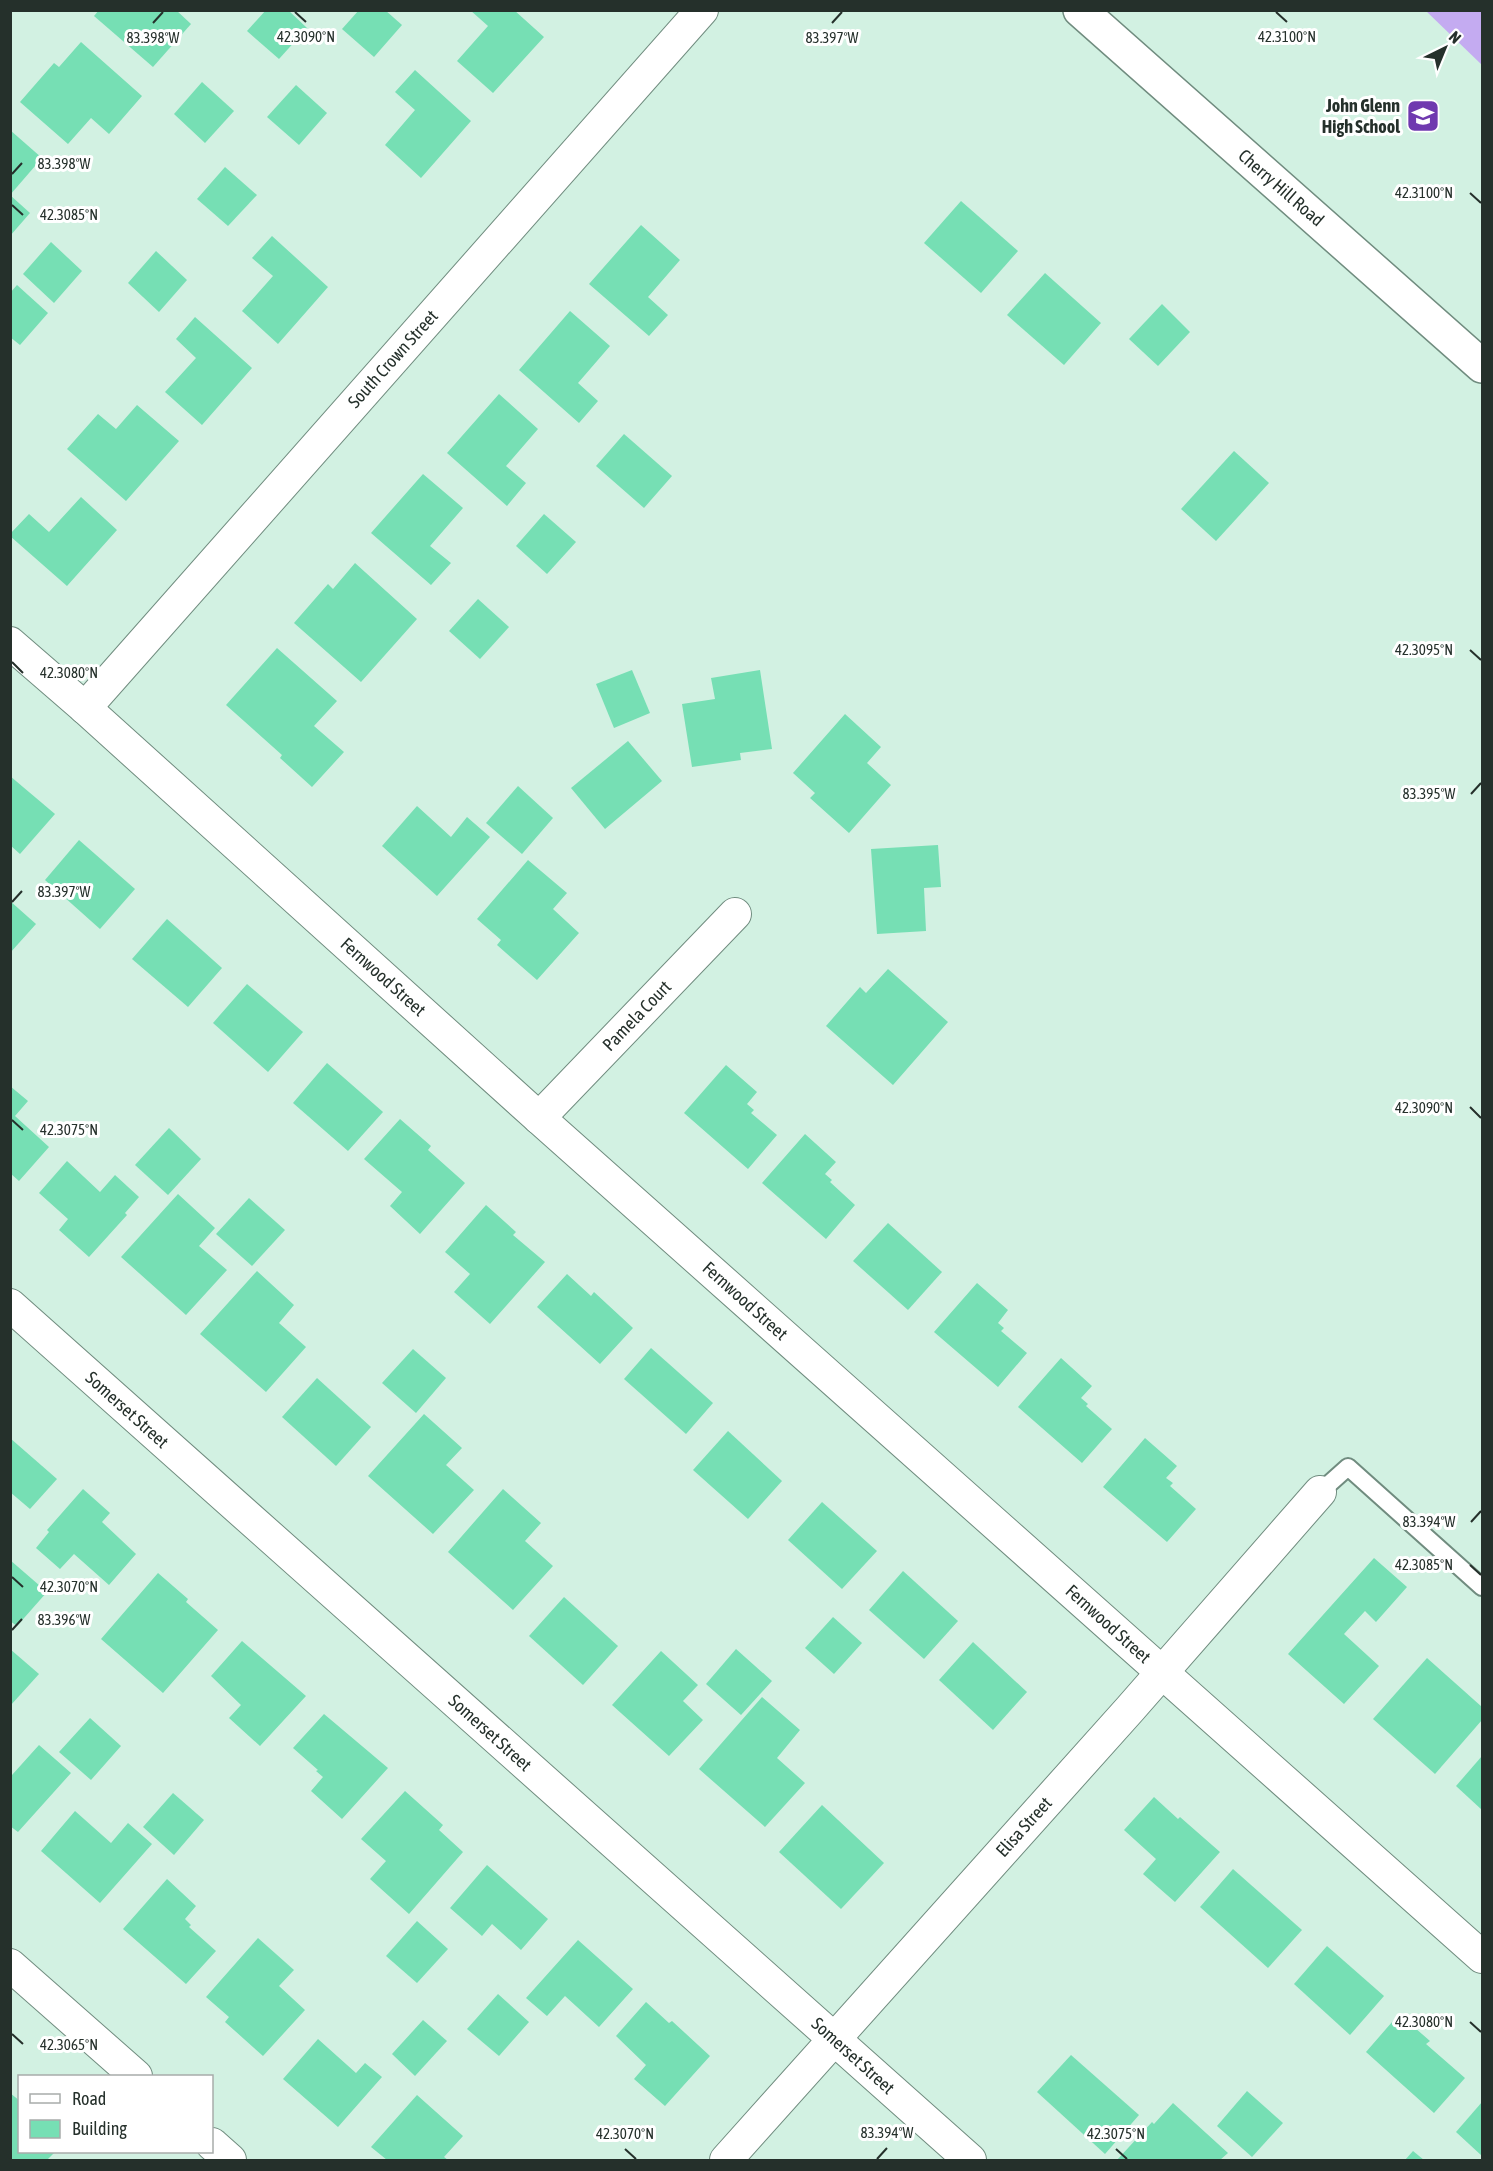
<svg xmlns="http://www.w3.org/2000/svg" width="1493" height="2171" viewBox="0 0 1493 2171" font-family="'Asap Condensed',sans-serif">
<rect width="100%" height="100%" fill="#d2f1e2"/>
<!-- green -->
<polygon fill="#c4abf1" points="1426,11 1482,11 1482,65"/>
<!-- building -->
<g fill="#76dfb4">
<polygon points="99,10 176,10 191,24 153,67 94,16"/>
<polygon points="266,10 288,10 307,28 279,59 247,31"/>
<polygon points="359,10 385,10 402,25 374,57 342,29"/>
<polygon points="470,10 514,10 544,37 493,93 457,61 488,26"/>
<polygon points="81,42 142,96 109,134 91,118 68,144 20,102 54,63 59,67"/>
<polygon points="415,70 471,121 421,178 385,145 415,110 395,92"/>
<polygon points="202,82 234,111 205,143 174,114"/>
<polygon points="296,85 327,113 299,145 267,117"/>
<polygon points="10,130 42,158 10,195"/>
<polygon points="225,167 257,195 228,226 197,199"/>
<polygon points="10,195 30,213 10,236"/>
<polygon points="961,201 1018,251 981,293 924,243"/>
<polygon points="641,225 680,260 648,297 668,315 649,336 589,284"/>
<polygon points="272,236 328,287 278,344 242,311 273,276 252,258"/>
<polygon points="51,242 82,271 54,303 23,274"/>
<polygon points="156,251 187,280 159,312 128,283"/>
<polygon points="1045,273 1101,323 1064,365 1007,315"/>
<polygon points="17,285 48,313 20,345 10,337 10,293"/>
<polygon points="1162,304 1190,332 1158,366 1129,339"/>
<polygon points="570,311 610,346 578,383 598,401 579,423 519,370"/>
<polygon points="195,317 252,368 202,425 165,392 196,358 176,339"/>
<polygon points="499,394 538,429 506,466 526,483 507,506 447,453"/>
<polygon points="137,405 179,441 126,501 67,449 98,414 116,429"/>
<polygon points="624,434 672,476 644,508 596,466"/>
<polygon points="1234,451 1269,483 1216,541 1181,509"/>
<polygon points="423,474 463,508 430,546 451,563 431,585 371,533"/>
<polygon points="81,497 117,530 67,586 10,536 10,534 29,514 49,532"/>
<polygon points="544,514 576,542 547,574 516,546"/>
<polygon points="355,563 417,619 361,682 294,623 328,584 333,589"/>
<polygon points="478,599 509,627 480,659 449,631"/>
<polygon points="277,648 337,701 314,726 344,752 312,787 280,758 282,755 226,705"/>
<polygon points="632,670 650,713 614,728 596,684"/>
<polygon points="760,670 772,749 740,753 741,760 692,767 682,704 715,699 711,678"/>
<polygon points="845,714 881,747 867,763 891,785 849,833 810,798 815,793 793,773"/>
<polygon points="628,741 662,781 605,829 571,788"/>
<polygon points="10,776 55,814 20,854 10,845"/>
<polygon points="518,786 553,818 522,854 486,823"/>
<polygon points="417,806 451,837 467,817 490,837 437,896 382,846"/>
<polygon points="79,840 135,889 100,929 45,880"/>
<polygon points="938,845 941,887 924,888 926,931 877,934 871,849"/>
<polygon points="528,860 567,893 553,909 579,933 537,980 497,945 501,940 477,919"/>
<polygon points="10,901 36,924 10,953"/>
<polygon points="167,919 222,968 188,1007 132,959"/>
<polygon points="888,969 948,1022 893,1085 826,1026 860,987 866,993"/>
<polygon points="247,984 303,1032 268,1072 213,1023"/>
<polygon points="327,1063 383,1112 348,1151 293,1103"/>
<polygon points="726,1065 757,1092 747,1104 754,1110 751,1113 777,1135 748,1169 684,1113"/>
<polygon points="10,1086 28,1101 15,1116 49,1147 19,1181 10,1173"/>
<polygon points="400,1119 431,1146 428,1150 465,1183 420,1234 390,1206 402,1192 364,1159"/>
<polygon points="169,1128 201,1159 168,1195 135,1165"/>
<polygon points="805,1134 836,1162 825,1174 832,1180 830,1182 855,1205 826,1239 762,1183"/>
<polygon points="67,1161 100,1192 115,1175 139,1197 125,1213 127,1215 89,1257 59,1230 68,1219 39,1193"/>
<polygon points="178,1194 215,1228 199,1246 227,1270 186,1315 121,1257"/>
<polygon points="249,1198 285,1230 252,1266 216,1234"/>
<polygon points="486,1205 516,1232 513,1235 545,1262 490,1324 454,1292 470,1274 445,1252"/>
<polygon points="888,1223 942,1272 908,1310 853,1261"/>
<polygon points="257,1271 294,1305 279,1323 306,1347 266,1392 200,1334"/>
<polygon points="567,1274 591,1296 594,1292 633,1328 600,1364 537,1307"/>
<polygon points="977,1283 1008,1310 998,1323 1004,1328 1001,1331 1027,1353 998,1387 934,1332"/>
<polygon points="651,1348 713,1403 686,1434 624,1379"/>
<polygon points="413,1349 446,1378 416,1413 382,1383"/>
<polygon points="1061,1358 1092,1386 1081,1398 1088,1404 1086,1406 1112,1429 1082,1463 1018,1407"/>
<polygon points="317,1378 371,1427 336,1466 282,1417"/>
<polygon points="424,1414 462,1448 446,1465 474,1490 433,1534 368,1476"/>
<polygon points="728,1431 782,1481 748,1519 693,1470"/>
<polygon points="10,1438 57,1479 30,1509 10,1492"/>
<polygon points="1145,1438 1177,1466 1166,1478 1173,1483 1170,1486 1196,1509 1167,1542 1103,1487"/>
<polygon points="83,1489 110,1513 102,1522 136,1554 109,1585 74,1554 60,1569 36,1548 49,1532 47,1530"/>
<polygon points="503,1489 541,1523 525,1541 553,1566 513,1610 448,1552"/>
<polygon points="822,1502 877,1551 842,1589 788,1540"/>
<polygon points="1374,1558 1407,1587 1376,1622 1365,1611 1344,1634 1379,1666 1344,1704 1288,1654"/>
<polygon points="10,1560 47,1592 17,1626 10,1621"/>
<polygon points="903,1571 958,1621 924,1659 869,1610"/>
<polygon points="158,1573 188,1599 186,1602 218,1630 163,1693 101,1639"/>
<polygon points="564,1597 618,1646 583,1685 529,1636"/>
<polygon points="833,1617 862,1643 834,1674 805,1648"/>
<polygon points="242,1641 306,1696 260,1746 229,1718 241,1705 211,1676"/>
<polygon points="973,1642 1027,1692 993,1730 939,1680"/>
<polygon points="10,1649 39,1674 10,1706"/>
<polygon points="736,1649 772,1681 741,1715 706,1684"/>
<polygon points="661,1651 698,1685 683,1701 703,1720 669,1756 612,1705"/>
<polygon points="1427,1658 1482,1707 1482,1720 1435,1774 1373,1719"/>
<polygon points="762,1697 800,1730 777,1758 805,1783 765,1827 699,1769"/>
<polygon points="324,1714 388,1768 342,1819 311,1791 323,1777 316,1771 318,1770 293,1748"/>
<polygon points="90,1718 121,1746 91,1780 59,1752"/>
<polygon points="39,1745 71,1773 18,1832 10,1826 10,1773 12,1775"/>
<polygon points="1482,1756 1482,1810 1456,1786"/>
<polygon points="405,1791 443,1825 439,1830 463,1852 409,1914 370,1879 386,1861 361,1839"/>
<polygon points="173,1793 204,1820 174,1855 143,1827"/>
<polygon points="1154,1797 1178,1819 1180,1817 1220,1852 1175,1902 1143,1874 1156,1859 1124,1830"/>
<polygon points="822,1805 884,1863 841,1909 779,1852"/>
<polygon points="75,1811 111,1843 128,1823 152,1844 100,1903 41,1851"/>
<polygon points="487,1865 548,1919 521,1950 492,1924 482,1936 450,1908"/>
<polygon points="1233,1869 1302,1930 1268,1968 1200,1907"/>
<polygon points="167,1879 196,1906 185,1919 191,1925 189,1927 216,1951 186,1984 123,1929"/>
<polygon points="417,1921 448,1949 417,1983 386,1956"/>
<polygon points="258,1938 294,1970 279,1986 305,2010 263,2056 225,2022 229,2017 206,1997"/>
<polygon points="578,1940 633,1989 599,2027 565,1996 547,2016 526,1998"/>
<polygon points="1327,1946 1384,1996 1350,2035 1294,1984"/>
<polygon points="498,1994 529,2022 499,2056 467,2029"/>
<polygon points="646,2002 669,2023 672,2021 710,2056 665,2106 634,2079 646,2065 616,2036"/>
<polygon points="1399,2014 1430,2041 1426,2044 1465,2078 1434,2113 1366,2052"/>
<polygon points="423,2020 447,2041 415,2076 392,2054"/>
<polygon points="318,2039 356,2073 365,2063 382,2077 338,2127 283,2079"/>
<polygon points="1071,2055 1139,2115 1105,2154 1037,2092"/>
<polygon points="1247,2091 1283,2123 1252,2157 1217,2126"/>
<polygon points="10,2093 20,2101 20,2152 55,2152 47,2160 10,2160"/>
<polygon points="417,2095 463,2136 444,2157 448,2160 387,2160 371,2147"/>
<polygon points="1482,2102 1482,2156 1456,2132"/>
<polygon points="1173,2103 1228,2153 1220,2160 1117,2160 1152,2122 1154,2124"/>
<polygon points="1413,2151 1424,2160 1405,2160"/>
</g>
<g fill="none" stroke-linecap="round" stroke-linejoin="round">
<!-- service casing -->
<g stroke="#708c7f" stroke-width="20">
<polyline id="service" points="1320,1492 1348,1467 1482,1587"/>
</g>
<!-- minor casing -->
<g stroke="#708c7f" stroke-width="34">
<g id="minor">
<polyline points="10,643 85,708 539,1118 1482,1957"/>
<polyline points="85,708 702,10"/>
<polyline points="539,1118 735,914"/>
<polyline points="10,1305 970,2160"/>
<polyline points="10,1965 136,2076"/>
<polyline points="212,2144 230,2160"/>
<polyline points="726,2160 1130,1709 1320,1492"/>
</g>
</g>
<!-- secondary casing -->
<g stroke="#708c7f" stroke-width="36">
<polyline id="secondary" points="1080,10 1482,366"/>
</g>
<!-- service -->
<use href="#service" stroke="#fff" stroke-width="16"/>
<!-- minor -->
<use href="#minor" stroke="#fff" stroke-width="32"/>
<!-- secondary -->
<use href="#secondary" stroke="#fff" stroke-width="33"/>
</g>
<!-- ticks -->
<path fill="none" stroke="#25302b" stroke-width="2" d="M295,12L306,22M1276,12L1287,22M153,23L163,12M832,23L842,12M12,174L22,163M1470,193L1481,203M12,205L23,215M1470,650L1481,660M12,662L23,673M1471,794L1481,783M12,902L22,891M1470,1107L1481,1118M12,1120L23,1130M1471,1522L1481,1511M1470,1565L1481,1575M12,1577L23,1587M12,1630L22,1619M1470,2022L1481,2032M12,2034L23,2044M625,2149L636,2159M1116,2149L1127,2159M877,2159L887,2148"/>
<!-- icons -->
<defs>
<g id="school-square" transform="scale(1.725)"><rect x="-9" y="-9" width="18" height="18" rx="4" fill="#6f39af" stroke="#fff"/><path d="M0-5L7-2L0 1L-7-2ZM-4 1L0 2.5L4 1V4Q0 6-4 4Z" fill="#fff"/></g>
</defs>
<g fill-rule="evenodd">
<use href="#school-square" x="1423" y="116"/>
</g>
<g text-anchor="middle" stroke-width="6" stroke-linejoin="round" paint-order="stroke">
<!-- poi labels -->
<g font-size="18" font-weight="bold" fill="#25302b" stroke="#fff" text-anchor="end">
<text x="1400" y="112">John Glenn<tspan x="1400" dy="21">High School</tspan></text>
</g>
<!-- street labels -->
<g font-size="18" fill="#25302b" stroke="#fff">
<text transform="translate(1281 188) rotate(41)" y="6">Cherry Hill Road</text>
<text transform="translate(393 359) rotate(-48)" y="6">South Crown Street</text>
<text transform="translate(383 977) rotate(42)" y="6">Fernwood Street</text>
<text transform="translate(637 1016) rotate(-46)" y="6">Pamela Court</text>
<text transform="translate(745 1301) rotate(42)" y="6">Fernwood Street</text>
<text transform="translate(127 1410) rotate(42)" y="6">Somerset Street</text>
<text transform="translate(1108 1624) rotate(42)" y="6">Fernwood Street</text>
<text transform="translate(490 1733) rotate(42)" y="6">Somerset Street</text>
<text transform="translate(1024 1827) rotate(-48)" y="6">Elisa Street</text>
<text transform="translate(853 2056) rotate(42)" y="6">Somerset Street</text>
</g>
</g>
<g font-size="15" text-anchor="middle" fill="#25302b" stroke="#fff" stroke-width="6" stroke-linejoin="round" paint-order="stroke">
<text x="306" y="42">42.3090°N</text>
<text x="1287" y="42">42.3100°N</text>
<text x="153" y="43">83.398°W</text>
<text x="832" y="43">83.397°W</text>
<text x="64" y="169">83.398°W</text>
<text x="1424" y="198">42.3100°N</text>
<text x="69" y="220">42.3085°N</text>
<text x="1424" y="655">42.3095°N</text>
<text x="69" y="678">42.3080°N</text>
<text x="1429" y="799">83.395°W</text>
<text x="64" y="897">83.397°W</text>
<text x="1424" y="1113">42.3090°N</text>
<text x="69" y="1135">42.3075°N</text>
<text x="1429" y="1527">83.394°W</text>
<text x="1424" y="1570">42.3085°N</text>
<text x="69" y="1592">42.3070°N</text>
<text x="64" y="1625">83.396°W</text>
<text x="1424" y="2027">42.3080°N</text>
<text x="69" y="2050">42.3065°N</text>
<text x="887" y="2138">83.394°W</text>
<text x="625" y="2139">42.3070°N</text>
<text x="1116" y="2139">42.3075°N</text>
</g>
<!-- border -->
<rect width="1493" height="2171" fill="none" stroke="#25302b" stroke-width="24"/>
<!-- legend -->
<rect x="18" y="2075" width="195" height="78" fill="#ffffff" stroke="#a8acaa" stroke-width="1.5"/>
<rect x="30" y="2094" width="30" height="9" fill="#ffffff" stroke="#a8acaa" stroke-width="1.5"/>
<text x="72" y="2105" font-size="18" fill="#25302b">Road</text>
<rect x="30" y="2120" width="30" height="18" fill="#76dfb4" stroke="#a8acaa" stroke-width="1.5"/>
<text x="72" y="2135" font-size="18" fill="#25302b">Building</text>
<!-- north arrow -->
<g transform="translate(1445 48) rotate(43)" stroke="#ffffff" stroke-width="4.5" paint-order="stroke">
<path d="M0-4.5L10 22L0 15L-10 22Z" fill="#25302b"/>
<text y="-9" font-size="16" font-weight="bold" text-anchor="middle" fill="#25302b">N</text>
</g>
</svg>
